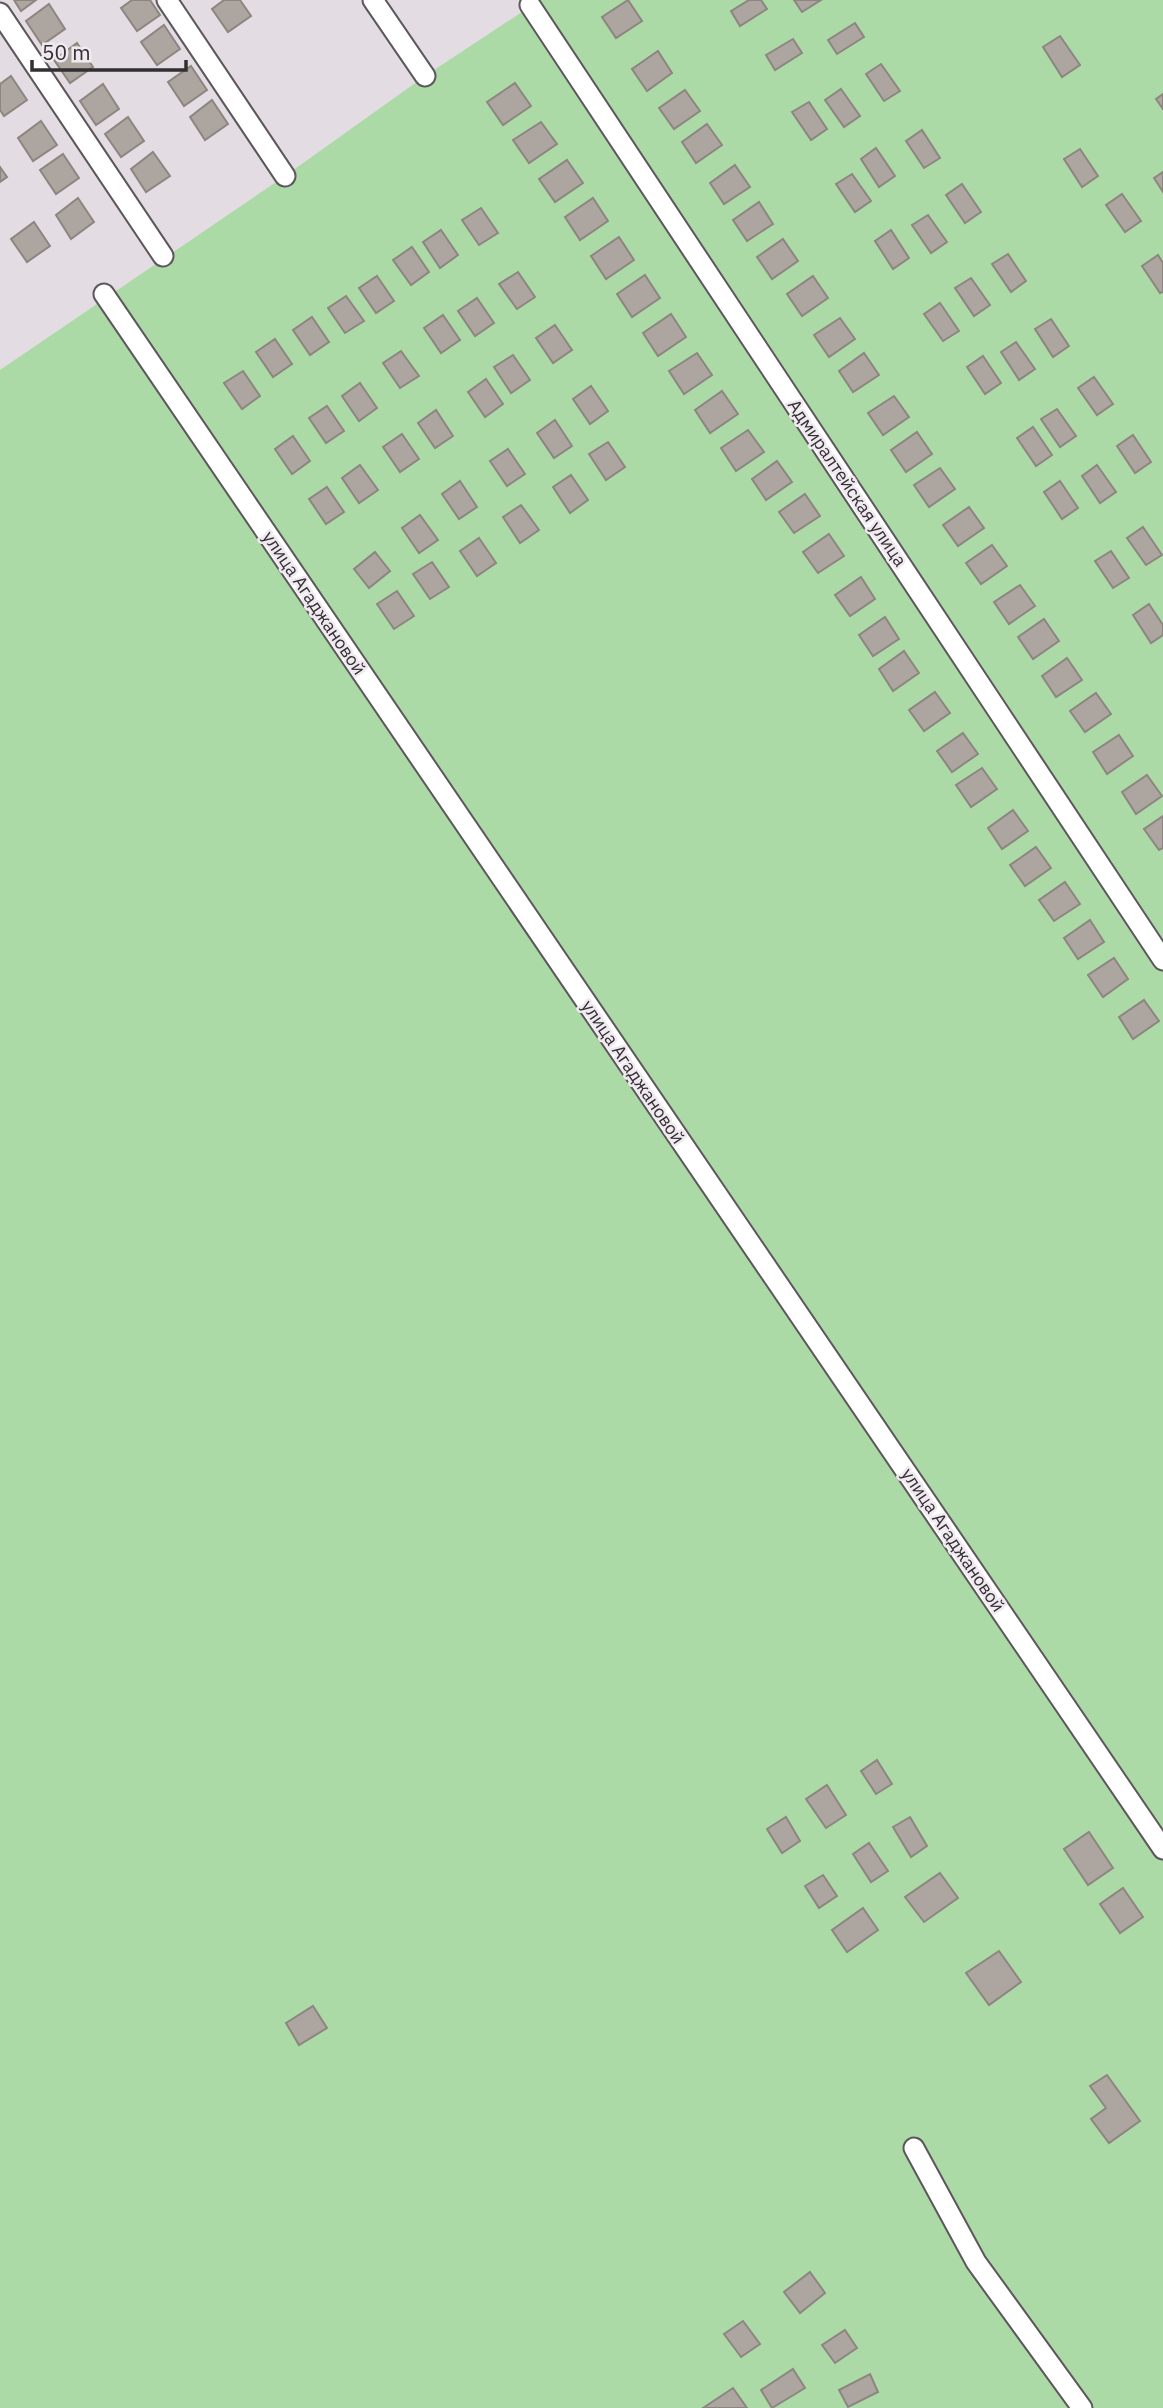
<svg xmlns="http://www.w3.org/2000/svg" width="1163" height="2408" viewBox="0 0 1163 2408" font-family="'IBM Plex Sans',sans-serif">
<rect width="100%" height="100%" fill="#e3dce3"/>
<!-- green -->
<polygon fill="#acdaa6" points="540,0 1163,0 1163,2408 0,2408 0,370 285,176 425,76"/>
<!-- building -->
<g fill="#ada59f" stroke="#8d8680" stroke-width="2">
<polygon points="14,0 36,0 21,11"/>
<polygon points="132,0 150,0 160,15 137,31 121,8"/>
<polygon points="224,0 240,0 251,16 228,32 212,9"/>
<polygon points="628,0 642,21 616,38 602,17"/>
<polygon points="749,0 761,0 767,9 740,26 731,11"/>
<polygon points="794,0 821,0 802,12"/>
<polygon points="49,4 65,29 42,45 26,21"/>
<polygon points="855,23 864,37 837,54 828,40"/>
<polygon points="164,25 180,49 157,65 141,42"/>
<polygon points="1060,36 1080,65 1062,77 1043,47"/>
<polygon points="793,39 802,53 775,70 766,55"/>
<polygon points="77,43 93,67 70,83 54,60"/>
<polygon points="658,51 672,73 647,91 632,69"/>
<polygon points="881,64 900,91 884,101 866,74"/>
<polygon points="191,66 207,90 184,106 168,82"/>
<polygon points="11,76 27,100 4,116 0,110 0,84"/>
<polygon points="515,83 531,106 503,125 487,102"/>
<polygon points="103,84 119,109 96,125 80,101"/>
<polygon points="841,89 860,116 844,127 825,100"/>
<polygon points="685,90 700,111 674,129 659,108"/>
<polygon points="1163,94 1163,109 1156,99"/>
<polygon points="212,100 228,124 205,140 190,117"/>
<polygon points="809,102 827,129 811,140 792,112"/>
<polygon points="128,117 144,141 121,157 105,134"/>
<polygon points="41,121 57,145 33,161 18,138"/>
<polygon points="541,122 557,144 529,163 513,140"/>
<polygon points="707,124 722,145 696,163 682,142"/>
<polygon points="922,130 940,158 924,168 906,141"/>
<polygon points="876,148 895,176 879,187 861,159"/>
<polygon points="1080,149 1098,176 1082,187 1064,159"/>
<polygon points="153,152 170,176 146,192 131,169"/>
<polygon points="63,154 79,178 56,194 40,170"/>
<polygon points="567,160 583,183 555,202 539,179"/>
<polygon points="735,165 750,187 724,204 710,183"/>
<polygon points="0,167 7,177 0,182"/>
<polygon points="1163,172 1163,192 1154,178"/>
<polygon points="852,174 871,201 855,212 836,184"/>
<polygon points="962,184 981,212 965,223 946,195"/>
<polygon points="1122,194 1141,221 1125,232 1106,205"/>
<polygon points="78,198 94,222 71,239 56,215"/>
<polygon points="593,198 608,221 580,240 565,217"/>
<polygon points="759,202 773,224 747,241 733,220"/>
<polygon points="481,208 498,233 479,245 462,220"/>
<polygon points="928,215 947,242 931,253 912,225"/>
<polygon points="34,222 50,246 27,262 11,239"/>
<polygon points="441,230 458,255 440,268 423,242"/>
<polygon points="891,230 909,258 893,269 875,241"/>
<polygon points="619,237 634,260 606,279 591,256"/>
<polygon points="783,239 798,261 772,279 757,257"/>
<polygon points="412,247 429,272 411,285 393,260"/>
<polygon points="1008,254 1026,281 1011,292 992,264"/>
<polygon points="1158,255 1163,263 1163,292 1160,293 1142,266"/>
<polygon points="518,272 535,297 517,309 499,284"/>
<polygon points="645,275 660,298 632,317 617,294"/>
<polygon points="377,276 394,301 376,313 359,288"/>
<polygon points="813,276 828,298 802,316 787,294"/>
<polygon points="971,278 990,305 974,316 955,288"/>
<polygon points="346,296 364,321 345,333 328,308"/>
<polygon points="477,298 494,323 475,336 458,311"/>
<polygon points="940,303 959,331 943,341 924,314"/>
<polygon points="671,314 686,337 658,356 643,333"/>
<polygon points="443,315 460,340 441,353 424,328"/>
<polygon points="312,317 329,342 310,355 293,330"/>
<polygon points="840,318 855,339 829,357 814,335"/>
<polygon points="1051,319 1069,346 1053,357 1035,329"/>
<polygon points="555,325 572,350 553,363 536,338"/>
<polygon points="275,339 292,364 273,377 256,352"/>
<polygon points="1016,342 1035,369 1019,380 1001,352"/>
<polygon points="401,351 419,376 400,388 383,363"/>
<polygon points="697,353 712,375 684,394 669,371"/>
<polygon points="864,353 879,375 853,392 839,371"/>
<polygon points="513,355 530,380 511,393 494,367"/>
<polygon points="983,356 1001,383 985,394 967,367"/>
<polygon points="243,371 260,396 242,409 224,383"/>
<polygon points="1094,377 1113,404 1097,415 1078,388"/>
<polygon points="486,379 503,404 485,417 468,392"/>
<polygon points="360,383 377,408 359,421 342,396"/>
<polygon points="591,386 608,411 590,424 573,399"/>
<polygon points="722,391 738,414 710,433 695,410"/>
<polygon points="894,396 909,417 883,435 868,413"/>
<polygon points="327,406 344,431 326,443 309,418"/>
<polygon points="1057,409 1076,436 1060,447 1041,419"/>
<polygon points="436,410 453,436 435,448 418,423"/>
<polygon points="555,420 572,446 554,458 537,433"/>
<polygon points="1033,427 1052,455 1036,466 1017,438"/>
<polygon points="748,430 764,452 736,471 721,448"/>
<polygon points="917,432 932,454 906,472 891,450"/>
<polygon points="402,434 419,459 400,472 383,447"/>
<polygon points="1133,435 1151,462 1135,473 1117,446"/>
<polygon points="293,436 310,461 292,474 275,449"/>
<polygon points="608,442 625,467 606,480 589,454"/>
<polygon points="508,449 525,474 507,486 490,461"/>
<polygon points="777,461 792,482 766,500 752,479"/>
<polygon points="360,465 378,490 359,503 342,478"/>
<polygon points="1097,465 1116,492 1100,503 1082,476"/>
<polygon points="940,468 955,489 929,507 914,485"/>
<polygon points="571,475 588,500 570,513 553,487"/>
<polygon points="460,481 477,507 459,519 442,494"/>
<polygon points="1060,481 1078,508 1062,519 1044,492"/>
<polygon points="327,487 344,512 326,524 309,499"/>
<polygon points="805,494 820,516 794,533 779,512"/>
<polygon points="521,505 539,530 520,543 503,517"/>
<polygon points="969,507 984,528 958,546 943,525"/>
<polygon points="420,515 438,540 419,553 402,528"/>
<polygon points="1143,527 1162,555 1146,565 1127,538"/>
<polygon points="829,534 844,556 818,573 803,552"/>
<polygon points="479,538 496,563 477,576 460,551"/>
<polygon points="992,545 1007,566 981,584 966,563"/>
<polygon points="1111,551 1129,578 1113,588 1095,561"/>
<polygon points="375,552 390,571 369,588 354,569"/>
<polygon points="432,562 449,587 430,599 413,574"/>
<polygon points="861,577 875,599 850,616 835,595"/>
<polygon points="1020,585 1035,606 1009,624 994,602"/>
<polygon points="397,591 414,616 394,629 377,604"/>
<polygon points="1149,604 1163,625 1163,635 1151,643 1133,615"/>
<polygon points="885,617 899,639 873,656 859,635"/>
<polygon points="1044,619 1059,641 1033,659 1018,637"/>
<polygon points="904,651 919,673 893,691 879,669"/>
<polygon points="1067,658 1082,680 1056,697 1042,676"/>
<polygon points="935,692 950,713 924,731 909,710"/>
<polygon points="1096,693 1111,714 1085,732 1070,711"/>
<polygon points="963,733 978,754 952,772 937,751"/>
<polygon points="1119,735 1133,756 1107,774 1093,752"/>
<polygon points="982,768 997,789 971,807 956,785"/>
<polygon points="1147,775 1162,796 1136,814 1122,792"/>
<polygon points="1013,810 1028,831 1002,849 988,828"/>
<polygon points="1163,816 1163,848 1159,850 1144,829"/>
<polygon points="1036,847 1051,868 1025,886 1010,865"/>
<polygon points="1065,882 1080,904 1054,921 1039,900"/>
<polygon points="1090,920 1104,942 1078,959 1064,938"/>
<polygon points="1114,958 1128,979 1103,997 1088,975"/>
<polygon points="1144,1000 1159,1021 1133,1039 1119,1017"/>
<polygon points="877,1760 892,1784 876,1794 861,1771"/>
<polygon points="827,1785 846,1815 826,1828 806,1799"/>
<polygon points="786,1817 800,1841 782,1853 767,1829"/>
<polygon points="910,1817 927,1846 911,1857 893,1827"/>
<polygon points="1089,1832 1113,1868 1088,1885 1064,1849"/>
<polygon points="869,1843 888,1871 871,1882 853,1854"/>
<polygon points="940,1873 958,1898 924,1922 905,1897"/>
<polygon points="823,1875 837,1896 819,1908 805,1886"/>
<polygon points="1123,1888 1143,1917 1120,1933 1100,1904"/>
<polygon points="863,1908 878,1930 847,1952 832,1930"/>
<polygon points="999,1951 1021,1982 989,2005 966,1973"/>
<polygon points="313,2006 327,2028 299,2045 286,2023"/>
<polygon points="1107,2075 1140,2121 1109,2143 1091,2119 1106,2108 1090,2086"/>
<polygon points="810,2272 825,2293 800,2313 784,2292"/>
<polygon points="743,2321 760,2344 741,2357 724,2334"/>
<polygon points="845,2330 857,2348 835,2363 822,2345"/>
<polygon points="793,2369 805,2388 772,2408 761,2390"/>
<polygon points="870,2374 878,2392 848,2407 839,2390"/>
<polygon points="733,2388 747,2408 703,2408"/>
</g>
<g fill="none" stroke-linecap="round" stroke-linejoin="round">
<!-- street casing -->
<g stroke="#5d575d" stroke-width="23">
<g id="street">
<polyline points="167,0 285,176"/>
<polyline points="373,0 425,76"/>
<polyline points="530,5 1163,960"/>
<polyline points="0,13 163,256"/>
<polyline points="104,294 1163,1849"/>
<polyline points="914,2148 976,2262 1082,2408"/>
</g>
</g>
<!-- street -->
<use href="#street" stroke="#fff" stroke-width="19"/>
</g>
<g text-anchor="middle" stroke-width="5" stroke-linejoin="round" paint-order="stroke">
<!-- street labels -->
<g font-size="18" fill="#312f32" stroke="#f0e9f0">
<text transform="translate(847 483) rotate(56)" y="6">Адмиралтейская улица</text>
<text transform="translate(314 603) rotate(56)" y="6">улица Агаджановой</text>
<text transform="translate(633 1072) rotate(56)" y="6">улица Агаджановой</text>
<text transform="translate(953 1540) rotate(56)" y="6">улица Агаджановой</text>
</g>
</g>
<!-- scale -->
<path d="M32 60v10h154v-10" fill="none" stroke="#312f32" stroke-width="3.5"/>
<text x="42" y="60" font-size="21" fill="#312f32" stroke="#f0e9f0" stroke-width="5" paint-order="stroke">50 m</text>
</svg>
